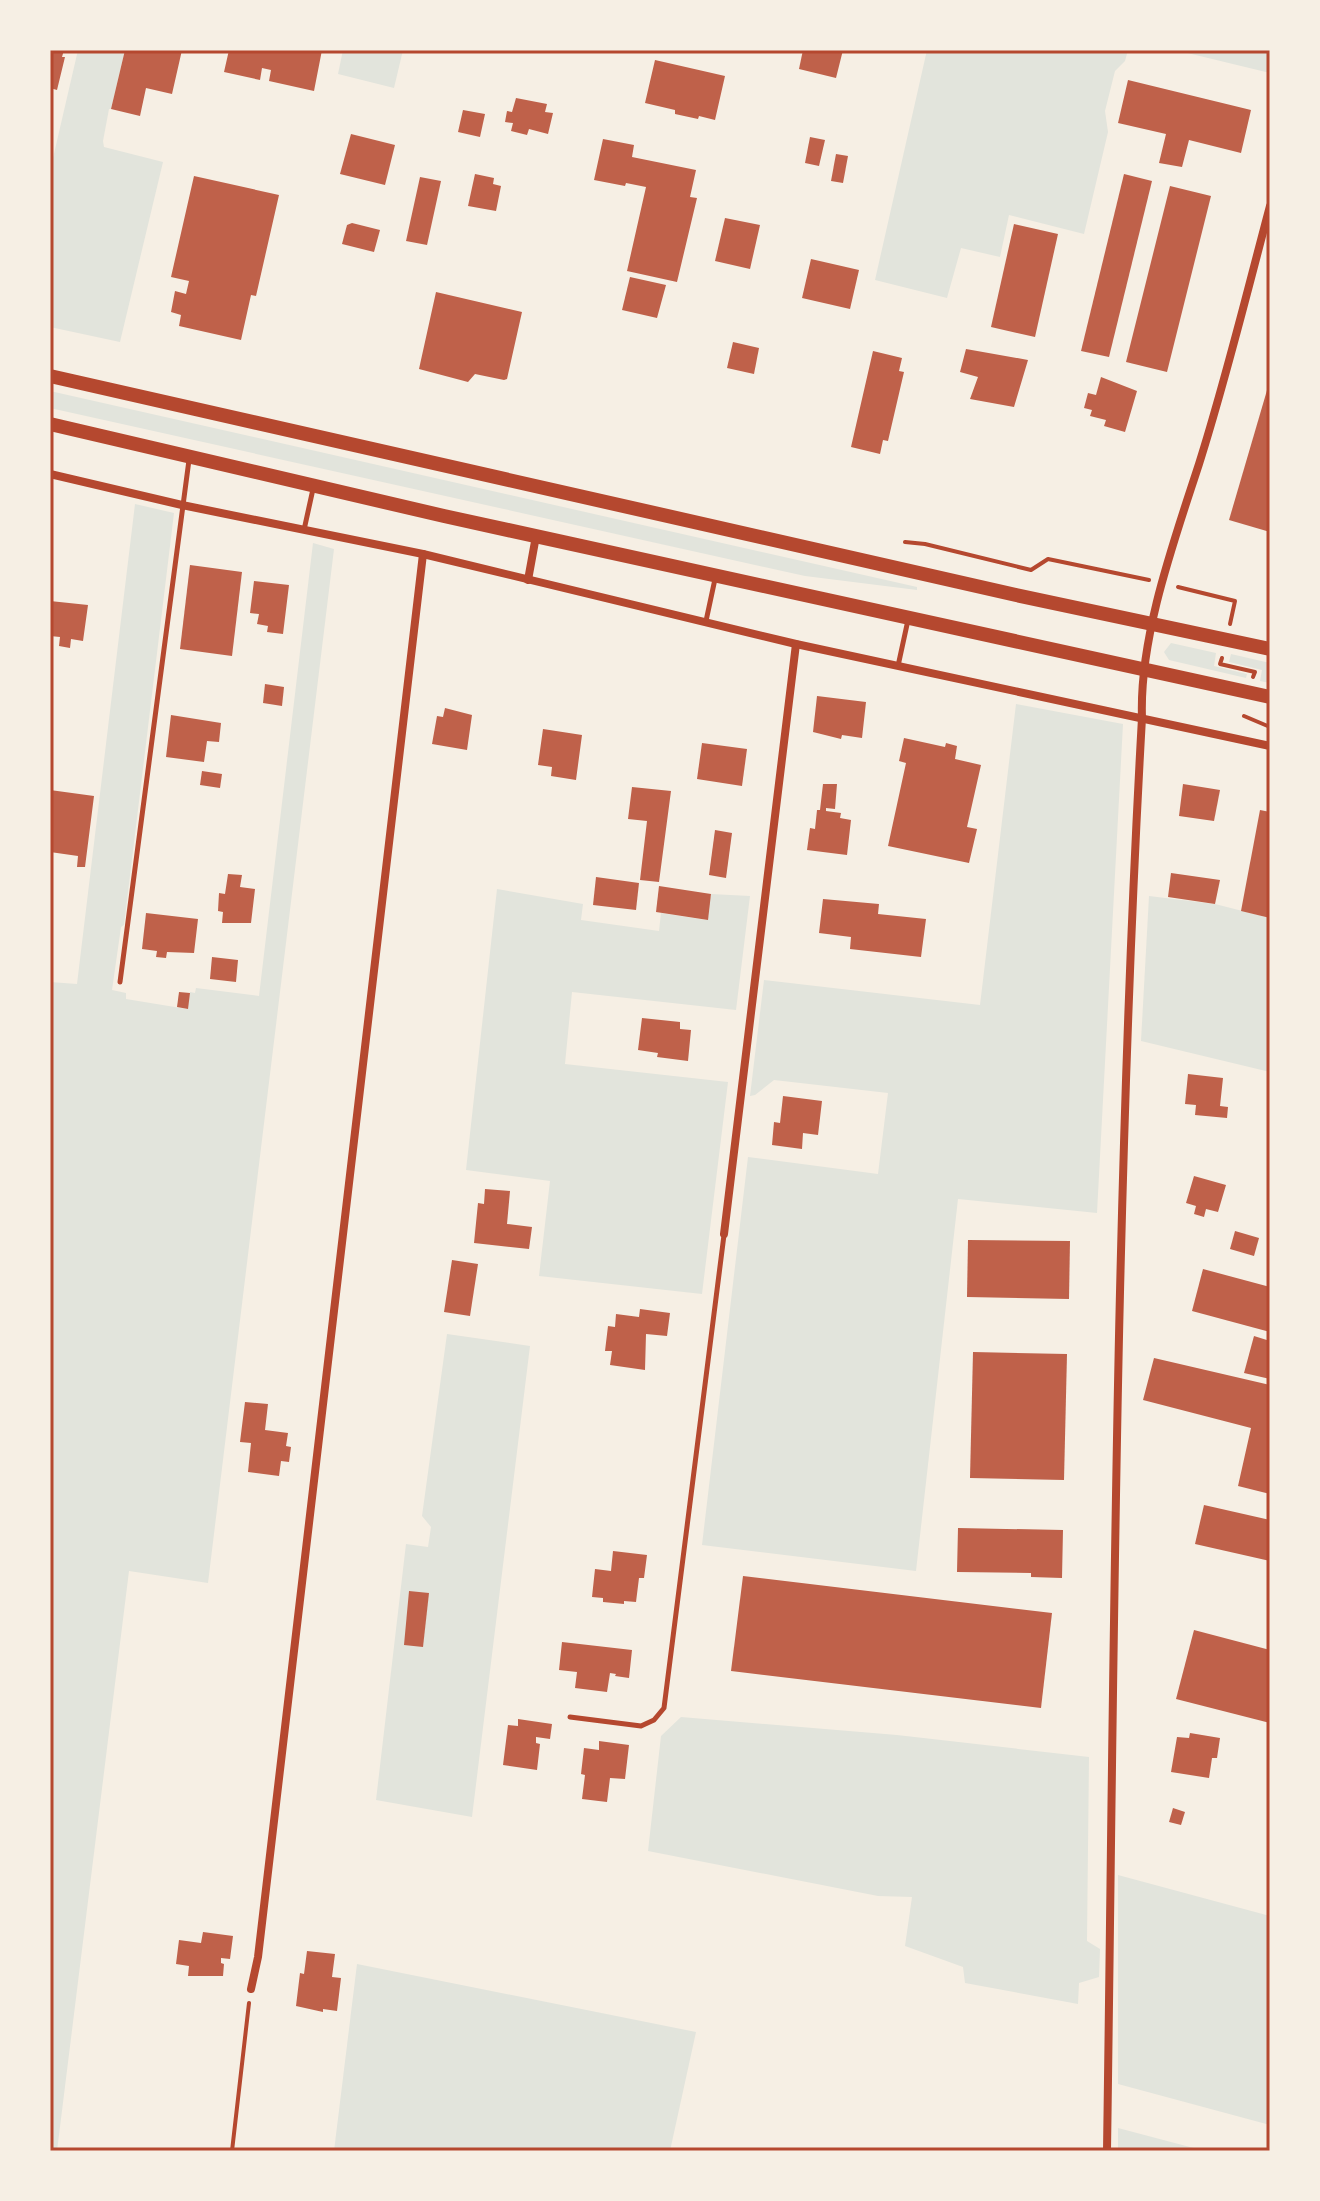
<svg xmlns="http://www.w3.org/2000/svg" width="1320" height="2201" viewBox="0 0 1320 2201" font-family="'Open Sans',sans-serif">
<rect width="100%" height="100%" fill="#f6efe4"/>
<!-- green -->
<g fill="#e2e4dc">
<polygon points="78,50 125,50 111,109 109,109 103,141 104,147 163,162 120,342 50,327 50,171"/>
<polygon points="343,50 403,50 394,88 338,74"/>
<polygon points="927,50 1128,50 1125,61 1115,71 1105,111 1108,132 1084,234 1009,215 1000,257 961,248 947,298 875,280"/>
<polygon points="1175,50 1270,50 1270,73"/>
<polygon points="50,391 917,587 917,590 805,576 50,408"/>
<polygon points="135,504 174,513 124,925 121,927 112,990 126,993 126,999 187,1009 190,992 195,993 196,988 259,996 313,543 334,549 208,1583 129,1571 57,2151 50,2151 50,982 77,984"/>
<polygon points="1171,643 1216,653 1214,666 1247,674 1246,678 1169,660 1164,652"/>
<polygon points="1231,654 1270,663 1270,683 1260,681 1262,670 1229,662"/>
<polygon points="1016,704 1123,724 1097,1213 958,1199 916,1571 702,1545 748,1157 878,1174 888,1093 774,1080 755,1095 750,1096 764,980 980,1005"/>
<polygon points="497,889 583,904 581,920 659,931 661,913 707,920 711,894 750,896 736,1010 572,992 565,1064 728,1082 702,1294 539,1276 550,1181 466,1170"/>
<polygon points="1149,896 1215,904 1270,918 1270,1072 1141,1041"/>
<polygon points="447,1334 530,1346 472,1817 376,1800 406,1544 428,1547 431,1527 422,1516"/>
<polygon points="681,1717 897,1735 1089,1757 1087,1941 1100,1949 1099,1977 1079,1983 1078,2004 965,1983 963,1967 905,1946 912,1897 878,1896 648,1851 661,1736"/>
<polygon points="1118,1875 1270,1916 1270,2125 1118,2084"/>
<polygon points="357,1964 696,2032 670,2151 334,2151"/>
<polygon points="1118,2128 1205,2151 1118,2151"/>
</g>
<!-- building -->
<g fill="#bf614a">
<polygon points="50,50 64,50 62,57 65,57 57,90 50,88"/>
<polygon points="125,50 182,50 172,94 146,88 140,116 111,109"/>
<polygon points="229,50 322,50 314,91 269,81 271,70 262,68 260,80 224,72"/>
<polygon points="803,50 843,50 836,78 799,69"/>
<polygon points="655,60 725,76 715,120 699,116 698,119 675,114 675,110 645,103"/>
<polygon points="1128,80 1251,110 1241,153 1189,140 1182,167 1159,163 1166,134 1118,123"/>
<polygon points="516,98 547,104 545,112 553,113 548,134 529,129 527,135 511,131 513,123 505,122 507,111 512,112"/>
<polygon points="463,110 485,114 480,137 458,132"/>
<polygon points="351,134 395,145 385,185 340,174"/>
<polygon points="810,137 825,140 819,166 805,163"/>
<polygon points="603,139 634,145 632,157 696,170 690,197 697,198 677,282 627,271 646,187 626,183 625,186 594,180"/>
<polygon points="836,154 848,156 843,183 831,181"/>
<polygon points="475,174 494,178 493,184 501,186 496,211 468,206"/>
<polygon points="1124,174 1152,181 1109,357 1081,351"/>
<polygon points="194,176 279,195 256,296 251,295 241,340 179,326 181,315 171,312 175,291 186,294 189,281 171,277"/>
<polygon points="420,177 441,181 427,245 406,241"/>
<polygon points="1170,186 1211,196 1167,372 1126,362"/>
<polygon points="725,218 760,225 750,269 715,261"/>
<polygon points="352,223 380,230 374,252 342,244 347,225"/>
<polygon points="1014,224 1058,234 1035,337 991,327"/>
<polygon points="811,259 859,270 850,309 802,298"/>
<polygon points="630,277 666,285 657,318 622,310"/>
<polygon points="436,292 522,312 507,379 504,380 475,374 468,382 419,369"/>
<polygon points="733,342 759,348 754,374 727,368"/>
<polygon points="966,349 1028,360 1014,407 970,399 978,377 960,372"/>
<polygon points="873,351 902,358 899,371 904,372 888,441 883,440 880,454 851,447"/>
<polygon points="1101,377 1137,391 1125,432 1104,426 1106,420 1090,416 1092,410 1084,408 1088,393 1096,395"/>
<polygon points="1270,380 1270,532 1229,520"/>
<polygon points="190,565 242,572 232,656 180,649"/>
<polygon points="254,581 289,585 283,634 267,632 268,626 257,624 259,614 250,613"/>
<polygon points="50,601 88,605 83,641 71,639 70,648 59,646 60,637 50,636"/>
<polygon points="265,684 284,687 282,706 263,703"/>
<polygon points="817,696 866,702 862,738 842,735 841,739 813,732"/>
<polygon points="445,708 472,715 467,750 432,744 437,716 443,717"/>
<polygon points="171,715 221,723 219,742 207,741 204,762 166,757"/>
<polygon points="543,729 582,735 576,780 551,776 552,767 538,765"/>
<polygon points="904,738 945,747 946,743 957,746 955,759 981,765 967,827 977,829 969,863 888,846 906,763 899,761"/>
<polygon points="702,743 747,749 742,786 697,779"/>
<polygon points="202,771 222,774 220,788 200,785"/>
<polygon points="823,784 837,784 835,809 826,808 826,811 841,813 840,818 851,820 847,855 807,850 810,828 815,829 817,810 820,810"/>
<polygon points="1183,784 1220,790 1214,821 1179,816"/>
<polygon points="632,787 671,791 659,882 640,880 647,821 628,819"/>
<polygon points="50,790 94,796 85,867 77,867 78,856 50,852"/>
<polygon points="1260,810 1270,812 1270,918 1241,911"/>
<polygon points="715,830 732,833 726,878 709,875"/>
<polygon points="1171,873 1220,880 1215,904 1168,897"/>
<polygon points="228,874 242,875 240,887 255,889 251,923 222,923 223,912 218,911 219,893 225,894"/>
<polygon points="596,877 639,883 636,910 593,905"/>
<polygon points="659,886 711,894 708,920 656,912"/>
<polygon points="823,899 879,904 878,914 926,919 921,957 850,949 851,937 819,933"/>
<polygon points="146,913 198,919 194,953 167,952 166,958 156,957 157,951 142,949"/>
<polygon points="212,957 238,960 236,982 210,979"/>
<polygon points="179,992 190,993 188,1009 177,1007"/>
<polygon points="642,1018 680,1022 680,1029 691,1030 688,1061 657,1057 658,1053 638,1050"/>
<polygon points="1188,1074 1223,1078 1220,1106 1228,1107 1227,1118 1195,1115 1196,1105 1185,1104"/>
<polygon points="783,1096 822,1101 818,1135 803,1133 802,1149 772,1145 774,1122 780,1123"/>
<polygon points="1194,1176 1226,1185 1218,1212 1206,1209 1204,1217 1194,1214 1196,1206 1186,1203"/>
<polygon points="485,1189 510,1191 507,1224 532,1227 529,1249 474,1243 478,1203 484,1204"/>
<polygon points="1235,1231 1259,1238 1254,1256 1230,1249"/>
<polygon points="968,1240 1070,1241 1069,1299 967,1297"/>
<polygon points="452,1260 478,1264 470,1316 444,1312"/>
<polygon points="1203,1269 1270,1287 1270,1332 1192,1311"/>
<polygon points="640,1309 670,1313 667,1336 646,1334 645,1370 610,1365 612,1351 605,1351 608,1326 615,1327 616,1314 639,1317"/>
<polygon points="1254,1336 1270,1341 1270,1379 1244,1373"/>
<polygon points="973,1352 1067,1354 1064,1480 970,1478"/>
<polygon points="1154,1358 1270,1385 1270,1494 1238,1486 1251,1428 1143,1400"/>
<polygon points="245,1402 268,1404 265,1430 288,1433 286,1446 291,1447 289,1462 281,1461 279,1476 248,1472 251,1443 240,1442"/>
<polygon points="1204,1505 1270,1520 1270,1561 1195,1544"/>
<polygon points="958,1528 1063,1530 1062,1578 1031,1577 1031,1573 957,1572"/>
<polygon points="613,1551 647,1555 644,1578 639,1578 636,1602 624,1601 624,1604 603,1602 603,1598 592,1597 595,1569 611,1571"/>
<polygon points="743,1576 1052,1613 1041,1708 731,1671"/>
<polygon points="409,1591 429,1593 423,1647 404,1645"/>
<polygon points="1194,1630 1270,1650 1270,1723 1176,1699"/>
<polygon points="562,1642 632,1650 629,1678 615,1676 616,1674 610,1673 607,1692 575,1688 577,1672 559,1670"/>
<polygon points="518,1719 552,1724 550,1739 536,1737 536,1743 540,1744 537,1770 503,1765 508,1725 518,1726"/>
<polygon points="1190,1733 1220,1738 1217,1758 1212,1758 1209,1778 1171,1772 1177,1737 1189,1738"/>
<polygon points="599,1741 629,1745 625,1779 610,1778 607,1802 582,1799 585,1775 581,1774 584,1748 599,1750"/>
<polygon points="1173,1808 1185,1812 1181,1825 1169,1822"/>
<polygon points="203,1932 233,1936 230,1959 221,1958 221,1963 224,1964 223,1976 188,1976 189,1966 176,1964 179,1940 201,1943"/>
<polygon points="307,1951 335,1954 332,1977 341,1978 337,2011 323,2009 323,2012 296,2006 300,1973 304,1974"/>
</g>
<g fill="none" stroke-linecap="round" stroke-linejoin="round">
<!-- path -->
<g stroke="#b5482f" stroke-width="4">
<polyline points="905,542 925,544 1031,570 1048,559 1149,580"/>
<polyline points="1178,587 1235,601 1230,624"/>
<polyline points="1222,658 1220,664 1255,672 1253,677"/>
<polyline points="1244,716 1270,727"/>
<polyline points="232,2151 249,2003"/>
</g>
<!-- service -->
<g stroke="#b5482f" stroke-width="5">
<polyline points="304,530 313,489"/>
<polyline points="706,621 715,579"/>
<polyline points="898,666 908,620"/>
<polyline points="120,982 189,460"/>
<polyline points="570,1717 641,1726 654,1720 664,1708 724,1235"/>
</g>
<!-- minor -->
<g stroke="#b5482f" stroke-width="8">
<polyline points="50,474 182,505 423,554 796,644 1270,746"/>
<polyline points="528,580 536,536"/>
<polyline points="724,1234 796,644"/>
<polyline points="251,1989 258,1957 423,554"/>
<path d="M1107,2151C1114,1673 1115,1195 1142,718C1139,637 1174,541 1199,464C1226,379 1247,292 1270,206"/>
</g>
<!-- secondary -->
<g stroke="#b5482f" stroke-width="14">
<polyline points="50,376 1016,595 1270,649"/>
<polyline points="50,424 444,516 1270,697"/>
</g>
</g>
<!-- border -->
<rect width="1320" height="2201" fill="none" stroke="#f6efe4" stroke-width="104"/>
<rect x="52" y="52" width="1216" height="2097" fill="none" stroke="#b5482f" stroke-width="3"/>
</svg>
